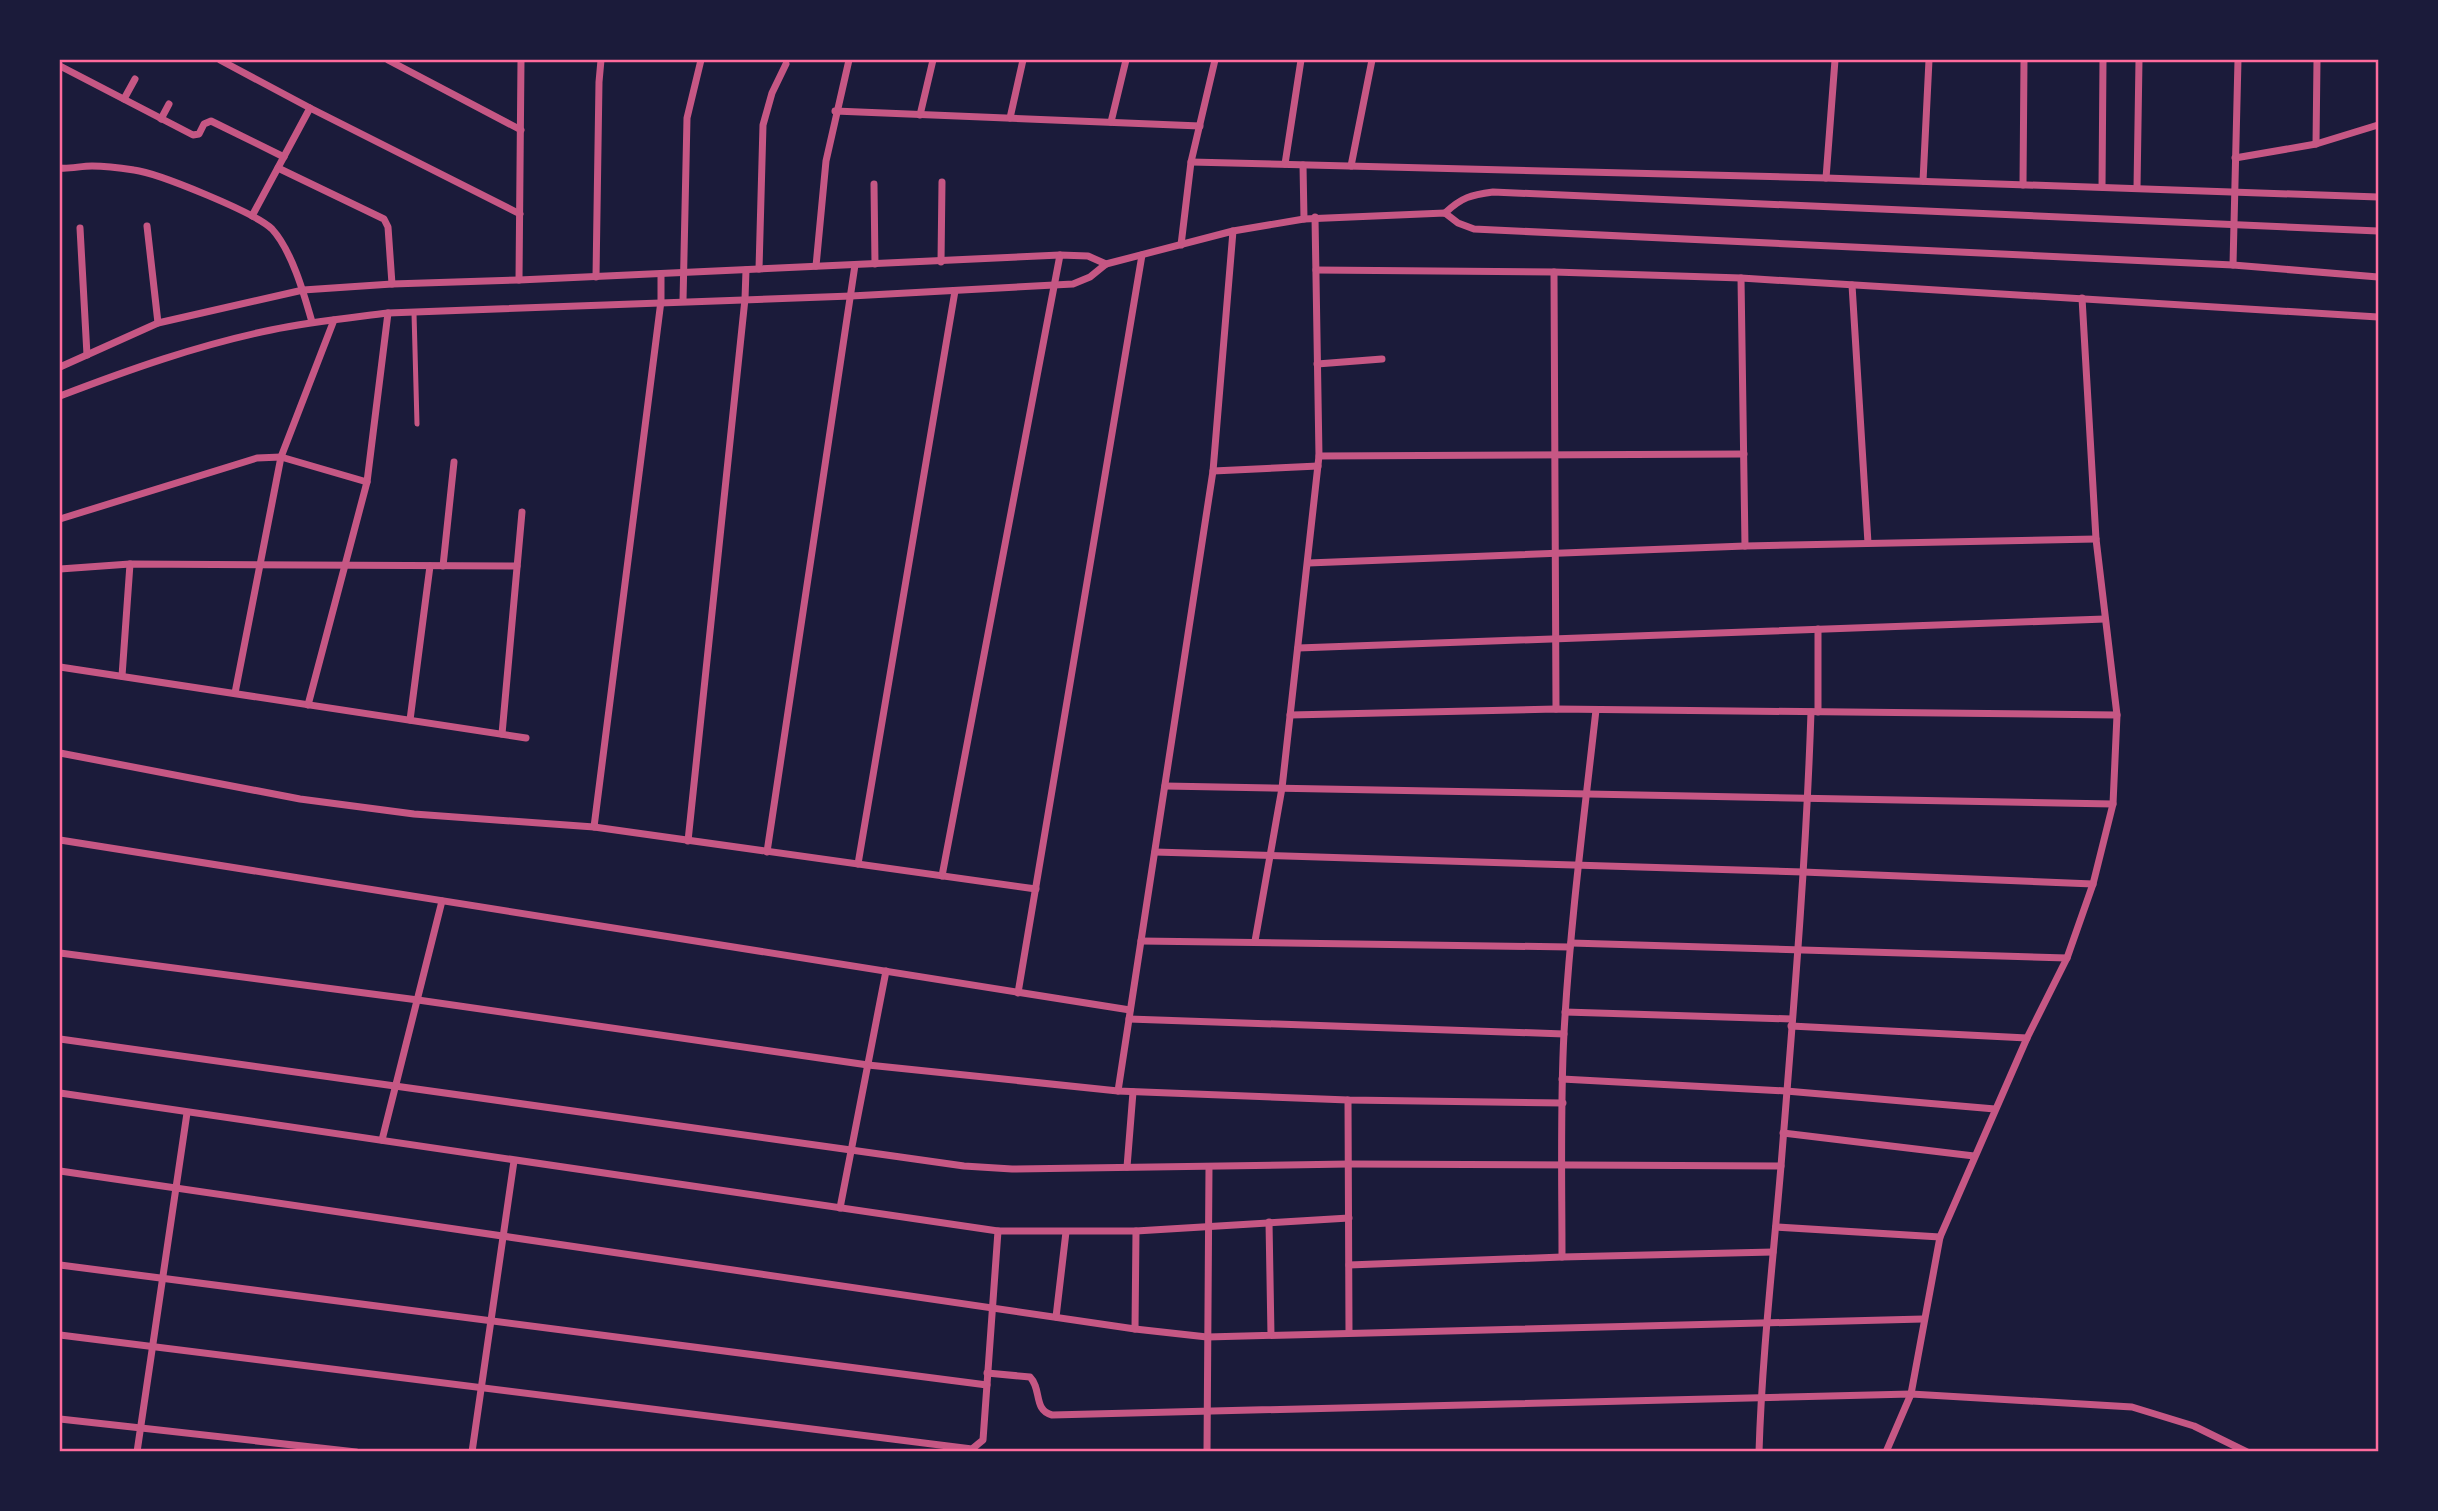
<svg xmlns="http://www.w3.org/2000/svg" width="2438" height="1511" viewBox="0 0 2438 1511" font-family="'Alegreya Sans',sans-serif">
<rect width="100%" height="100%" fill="#1b1b3a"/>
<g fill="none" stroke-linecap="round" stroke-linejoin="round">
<!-- service -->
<polyline stroke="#c65784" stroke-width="5" points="414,313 417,424"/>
<!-- minor -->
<g stroke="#c65784" stroke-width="7">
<polyline points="220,60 310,108 520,214"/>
<polyline points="388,60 521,130"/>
<polyline points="60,66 193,135 199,134 204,124 211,121 284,157"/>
<polyline points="124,99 135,79"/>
<polyline points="835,111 1200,126"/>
<polyline points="920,115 933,60"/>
<polyline points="1010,118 1023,60"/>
<polyline points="161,119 169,104"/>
<polyline points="1111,122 1126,60"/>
<polyline points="2316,144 2317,60"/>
<polyline points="2235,158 2316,144 2378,125"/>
<polyline points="1191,162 1826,178 2378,197"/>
<polyline points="1285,164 1301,60"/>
<polyline points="1303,165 1304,219"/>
<polyline points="1351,166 1372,60"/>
<path d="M60,168C70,169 81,166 92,166C105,166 121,168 134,170C158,173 256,213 272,229C292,251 304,294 312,322"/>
<polyline points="278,168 384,219 388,227 392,284"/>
<polyline points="1826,178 1835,60"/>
<polyline points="1923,181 1929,60"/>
<polyline points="874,184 875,264"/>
<polyline points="2023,185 2024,60"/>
<polyline points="2102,187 2103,60"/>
<polyline points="2137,188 2139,60"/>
<path d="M1445,213C1462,197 1471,195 1493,192L2378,231"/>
<polyline points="252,216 310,108"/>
<polyline points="147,226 158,323"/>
<polyline points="80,228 87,355"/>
<polyline points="1181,245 1191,162 1215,60"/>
<polyline points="941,262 942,182"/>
<polyline points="2233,265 2238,60"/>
<polyline points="816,266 826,161 849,60"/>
<polyline points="759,269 763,125 772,93 786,64"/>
<polyline points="1316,270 1554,272 1741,278 2378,317"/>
<polyline points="1554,272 1556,709"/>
<polyline points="596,277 599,82 601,60"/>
<polyline points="1741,278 1745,546"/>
<polyline points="519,280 521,60"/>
<polyline points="1852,285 1868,543"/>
<polyline points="683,301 687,118 701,60"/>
<polyline points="1317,364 1382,359"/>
<polyline points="60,367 158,323 303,290 392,284 519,280 1060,255 1088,256 1106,264"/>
<path d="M60,396C128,370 198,345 271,330C309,322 349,318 388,313L851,296L1073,284L1090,277L1106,264L1233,231L1304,219L1445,213L1458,223L1474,229L2233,265L2378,277"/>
<polyline points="1319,456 1744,454"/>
<polyline points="1213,471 1318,466"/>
<polyline points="60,519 257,458 281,457 367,482"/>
<polyline points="1308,563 1745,546 2096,539"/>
<polyline points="443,566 454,462"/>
<polyline points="60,569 130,564 517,566"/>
<polyline points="1298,648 2105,619"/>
<polyline points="60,667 526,738"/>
<polyline points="122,676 130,564"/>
<polyline points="235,693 281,457 334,320"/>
<polyline points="308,705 367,482 388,313"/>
<polyline points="1818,712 1818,629"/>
<polyline points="1290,715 1556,709 2117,715"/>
<polyline points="410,720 430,566"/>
<polyline points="502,734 522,512"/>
<polyline points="60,753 300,799 414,814 594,827 1036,889"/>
<polyline points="1165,786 2113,804"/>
<polyline points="594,827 661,301 661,274"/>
<polyline points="60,840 1130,1010"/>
<polyline points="688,841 745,299 746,270"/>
<polyline points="767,852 855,265"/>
<polyline points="1155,852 1803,872 2093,884"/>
<polyline points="858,864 955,291"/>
<polyline points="942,876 1060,255"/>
<polyline points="1141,941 1570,947"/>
<polyline points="1255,941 1282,788 1319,456 1315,217"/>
<polyline points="1571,943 2067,958"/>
<polyline points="60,953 418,1000 868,1065 1118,1091 1348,1100 1563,1103"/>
<polyline points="1018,993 1142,255"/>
<polyline points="1565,1012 1792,1019"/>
<polyline points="1129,1019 1564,1034"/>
<polyline points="1791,1026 2027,1038"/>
<polyline points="60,1039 851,1150 964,1166 1012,1169 1349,1164 1781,1166"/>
<polyline points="1562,1079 1786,1091 1995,1109"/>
<polyline points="1118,1091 1213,471 1233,231"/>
<polyline points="60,1093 998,1231 1136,1231 1349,1218"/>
<polyline points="1348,1100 1349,1332"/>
<polyline points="1783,1133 1974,1156"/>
<polyline points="382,1140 442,901"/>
<polyline points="1127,1167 1133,1092"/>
<polyline points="60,1171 1135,1329 1207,1337 1923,1319"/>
<polyline points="840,1208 886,971"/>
<polyline points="1269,1222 1271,1335"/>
<polyline points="1776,1227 1940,1237"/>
<path d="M1562,1257C1562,1183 1560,1108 1564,1033C1570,925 1584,817 1596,710"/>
<polyline points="60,1265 987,1385"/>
<polyline points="1349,1265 1562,1257 1773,1252"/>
<polyline points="1056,1317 1066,1232"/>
<polyline points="1135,1329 1136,1231"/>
<polyline points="60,1335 972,1449 983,1440 998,1231"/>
<path d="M987,1373L1030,1377C1042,1389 1033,1410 1052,1415L1911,1394L2132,1407L2194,1426L2247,1452"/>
<polyline points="60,1419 356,1452"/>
<polyline points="137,1452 187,1113"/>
<polyline points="472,1452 514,1161"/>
<polyline points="1207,1452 1209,1167"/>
<path d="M1759,1452C1762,1356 1773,1261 1781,1166C1793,1015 1806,863 1811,712"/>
<polyline points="1886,1452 1911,1394 1940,1237 2027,1038 2067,958 2093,884 2113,804 2117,715 2096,539 2082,298"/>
</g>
</g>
<!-- border -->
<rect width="2438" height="1511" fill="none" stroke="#1b1b3a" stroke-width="122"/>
<rect x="61" y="61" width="2316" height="1389" fill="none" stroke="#ff6b9d" stroke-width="2.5"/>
</svg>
